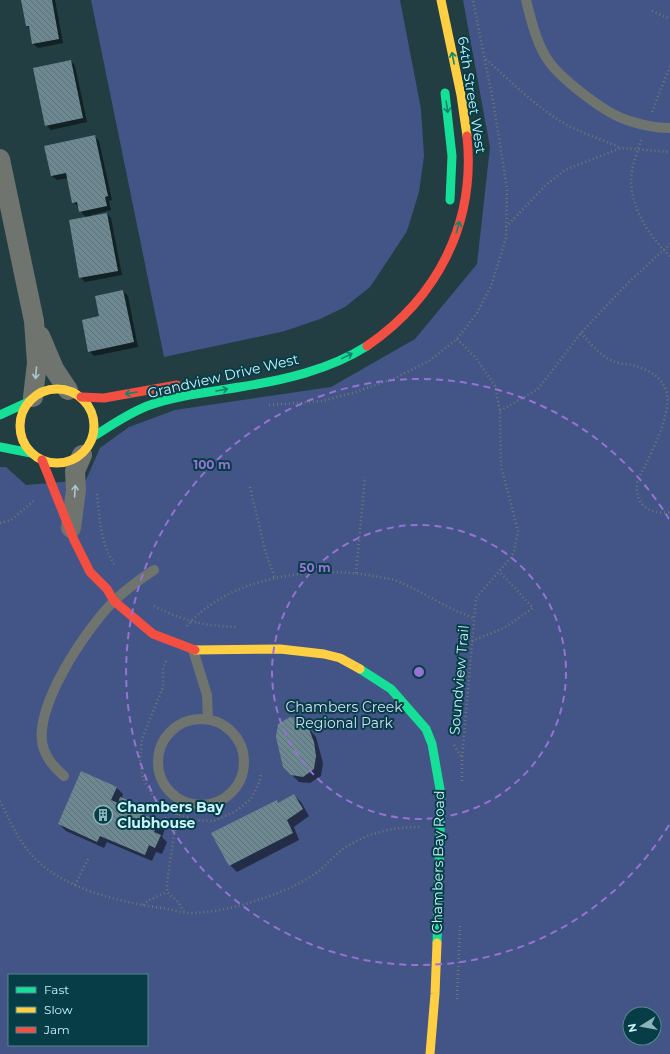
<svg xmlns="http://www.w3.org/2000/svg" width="670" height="1054" viewBox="0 0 670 1054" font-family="Montserrat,sans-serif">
<defs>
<pattern id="building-back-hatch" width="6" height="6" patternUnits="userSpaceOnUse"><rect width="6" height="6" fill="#6d8891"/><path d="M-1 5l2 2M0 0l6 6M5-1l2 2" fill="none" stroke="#5c7278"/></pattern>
</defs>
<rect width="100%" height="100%" fill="#223e43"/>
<!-- green -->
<g fill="#435586" fill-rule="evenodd">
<polygon points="91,0 400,0 421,109 424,156 419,192 407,231 386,263 370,287 345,307 320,319 285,331 164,357"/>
<path d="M463,0H670V1054H0V467H6L26,485L86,480L100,448L129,427L175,410L331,387L415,339L477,264L490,147ZM9,975H147V1045H9ZM630,1014H654V1038H630Z"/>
</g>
<!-- shadow -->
<g fill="#0007">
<polygon points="22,0 55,0 63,43 38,48 33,44 30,29 27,26"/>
<polygon points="71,61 75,66 87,122 51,130 46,125"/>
<polygon points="94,136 99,141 112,200 109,201 111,210 91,215 91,216 107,214 111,218 122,275 85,282 80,277 86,217 80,211 79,207 73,202 68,178 57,180 52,176"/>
<polygon points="123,291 128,296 138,347 94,356 89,351 101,317"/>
<polygon points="302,720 316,737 323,763 321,776 310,783 299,782 284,767"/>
<polygon points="116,787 123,794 122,798 130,802 137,809 136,813 158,822 165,829 162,837 167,842 162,854 156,852 152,861 107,842 104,848 66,831 59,824"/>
<polygon points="294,795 301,802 309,816 294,827 299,840 237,872 230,865 277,801 279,803"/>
</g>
<!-- building -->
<g fill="url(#building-back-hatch)">
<polygon points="21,0 52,0 59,39 32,44 29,26 26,26"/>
<polygon points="71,60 83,118 45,126 33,68"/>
<polygon points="95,135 108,196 105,197 107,206 79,212 77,202 72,203 66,173 51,176 44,146"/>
<polygon points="107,213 118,271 79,278 69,220"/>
<polygon points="123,290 134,342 88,352 82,320 99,316 95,296"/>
<polygon points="290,717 303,719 309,729 314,742 316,756 314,769 303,777 291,775 283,767 276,737 278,724"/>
<polygon points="81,771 117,787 111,800 118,803 120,797 131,801 128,808 158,821 154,832 161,835 155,848 149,845 145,855 100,836 97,842 58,824"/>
<polygon points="294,794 303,809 287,820 293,833 229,866 211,833 277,800 278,803"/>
</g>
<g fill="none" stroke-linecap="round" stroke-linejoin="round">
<!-- path -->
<g stroke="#6e7976" stroke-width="2.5" stroke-dasharray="1 3" stroke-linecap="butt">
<polyline points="652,11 670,19"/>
<path d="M486,59C512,83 538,109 569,126C586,135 604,140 620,148"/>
<polyline points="652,112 670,66"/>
<path d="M641,140C637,153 631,167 631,181C632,211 650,237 670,256"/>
<polyline points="506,227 547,184 565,170 621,148 670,152"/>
<path d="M581,333C590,343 600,356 613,361C617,363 623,364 628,364C645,368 662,375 667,393C670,418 654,446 644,468C642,472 637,479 637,484C635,506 651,515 670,512"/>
<polyline points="457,339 476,358 495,386 500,411 501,466 518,531 514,552 508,561 476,598 462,758 462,783"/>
<polyline points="269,405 322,401 353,393 395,378 429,361 457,339 477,313 491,286 506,238 507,189 494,106 473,0"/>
<polyline points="500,411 538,389 581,333 628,283 670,244"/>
<polyline points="250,487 265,550 275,579"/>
<path d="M97,494C100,520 100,541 114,564"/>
<polyline points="0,523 11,520 36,499"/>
<polyline points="356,573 365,477"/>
<path d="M154,606C184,621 203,626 237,627"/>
<path d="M187,626C228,577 314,565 374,576C381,578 390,578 397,581C424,592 447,609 474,618"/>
<polyline points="472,641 504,628 533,608 499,571"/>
<polyline points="166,661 163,668 163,687 142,739 140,760 143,779 153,796 166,810 194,820 214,821 236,811 251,799 260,781 261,772"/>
<polyline points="454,745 462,758"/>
<path d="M0,801C9,819 17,838 30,853C61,890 124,903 168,909C177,911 187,914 195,913C228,911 262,900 292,887C301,882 313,876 320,870C328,863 335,855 343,849C366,833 393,827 420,827"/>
<polyline points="177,814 167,883 167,892 178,902 184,911"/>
<polyline points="75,885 88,859"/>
<polyline points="143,905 149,900 167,892"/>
<polyline points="457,999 460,926"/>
</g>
<!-- lane -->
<g stroke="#6f746f" stroke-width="10">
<path d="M526,0C531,20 537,46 550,63C562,79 598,107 617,116C632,123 653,128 670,128"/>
<polyline points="193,650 207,695 208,719"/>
<circle cx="201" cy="762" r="43"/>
<path d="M64,776C56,769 49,762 45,752C27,714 88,626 115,600C127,589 140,579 154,570"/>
</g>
<!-- street -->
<g stroke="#6f746f" stroke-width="20">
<polyline points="0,159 34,321 37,363 33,397"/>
<polyline points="40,336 54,369 68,390"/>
<polyline points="71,528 76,490 75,471 82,455"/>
</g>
<!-- fast -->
<g stroke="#16e098" stroke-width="9">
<polyline points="445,93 452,156 450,200"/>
<polyline points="0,415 28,402"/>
<path d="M94,436C112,425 130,412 150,405C179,395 210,392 240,387C284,380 329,370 367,346"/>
<polyline points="0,447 31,453"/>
<polyline points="360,669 391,689 426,729 432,744 441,795 437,943"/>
</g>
<!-- slow -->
<g stroke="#ffcf43" stroke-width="9">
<polyline points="441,0 461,95 467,136"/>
<circle cx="57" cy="426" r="37"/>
<polyline points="195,650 280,649 324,654 340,658 360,669"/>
<polyline points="430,1054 435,994 437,943"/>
</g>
<!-- jam -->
<g stroke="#f24e42" stroke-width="9">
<path d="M367,346C438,297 476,223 467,136"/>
<polyline points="81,397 104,398 177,385"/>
<polyline points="42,460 74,540 90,572 107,589 114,601 153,634 195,650"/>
</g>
</g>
<!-- one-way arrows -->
<defs><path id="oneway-shaft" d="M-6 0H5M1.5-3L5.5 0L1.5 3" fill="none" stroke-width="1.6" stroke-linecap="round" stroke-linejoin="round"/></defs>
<g stroke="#0d866b">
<use href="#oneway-shaft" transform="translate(453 58) rotate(-101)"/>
<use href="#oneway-shaft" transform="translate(447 107) rotate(82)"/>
<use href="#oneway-shaft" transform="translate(458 227) rotate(-73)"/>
<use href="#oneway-shaft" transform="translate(347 356) rotate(-26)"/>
<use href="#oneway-shaft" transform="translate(222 390) rotate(-10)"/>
<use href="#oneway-shaft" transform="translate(131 393) rotate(170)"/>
</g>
<g stroke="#a9c7ca">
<use href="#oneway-shaft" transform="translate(36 373) rotate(95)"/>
<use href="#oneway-shaft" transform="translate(75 491) rotate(-86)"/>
</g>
<!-- distance rings -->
<g fill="none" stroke="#9672d4" stroke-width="2" stroke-dasharray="7 5">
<circle cx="419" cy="672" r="147"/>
<path d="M669 825A293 293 0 1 1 669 519"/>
</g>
<!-- icons -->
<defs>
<g id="building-ring" transform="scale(1)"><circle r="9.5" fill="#063d46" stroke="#8eb4bb" stroke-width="1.5"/><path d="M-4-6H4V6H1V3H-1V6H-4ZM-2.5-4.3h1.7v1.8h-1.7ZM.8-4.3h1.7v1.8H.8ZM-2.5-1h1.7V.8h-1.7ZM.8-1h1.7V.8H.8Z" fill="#8eb4bb"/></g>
</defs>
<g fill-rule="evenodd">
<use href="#building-ring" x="103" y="815"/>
</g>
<g text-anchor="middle" stroke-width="4" stroke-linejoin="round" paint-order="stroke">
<!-- street labels -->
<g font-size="14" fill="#c8f3fb" stroke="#063d46">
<text transform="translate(472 95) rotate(81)" y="5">64th Street West</text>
<text transform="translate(223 376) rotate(-13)" y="5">Grandview Drive West</text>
<text transform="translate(459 680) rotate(-85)" y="5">Soundview Trail</text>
<text transform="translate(438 862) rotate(-89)" y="5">Chambers Bay Road</text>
</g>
<!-- park labels -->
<g font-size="14" fill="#d5def7" stroke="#063d46">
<text x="344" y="712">Chambers Creek<tspan x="344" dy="16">Regional Park</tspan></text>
</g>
<!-- poi labels -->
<g font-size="14" font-weight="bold" fill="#c8f3fb" stroke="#063d46" text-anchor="start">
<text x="117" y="812">Chambers Bay<tspan x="117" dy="16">Clubhouse</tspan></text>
</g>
</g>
<circle cx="419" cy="672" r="6" fill="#9672d4" stroke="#063d46" stroke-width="2"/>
<g font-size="12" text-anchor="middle" font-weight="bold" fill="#9672d4" stroke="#063d46" stroke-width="4" stroke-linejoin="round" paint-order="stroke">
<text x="212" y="469">100 m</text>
<text x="315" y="572">50 m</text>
</g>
<!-- legend -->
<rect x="8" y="974" width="140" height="72" fill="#063d46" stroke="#54868e"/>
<rect x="16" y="987" width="20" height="6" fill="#16e098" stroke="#54868e"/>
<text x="44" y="994" font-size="12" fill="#c8f3fb">Fast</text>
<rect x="16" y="1007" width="20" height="6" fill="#ffcf43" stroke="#54868e"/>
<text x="44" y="1014" font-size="12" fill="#c8f3fb">Slow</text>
<rect x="16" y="1027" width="20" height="6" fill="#f24e42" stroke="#54868e"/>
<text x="44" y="1034" font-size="12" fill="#c8f3fb">Jam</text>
<!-- north arrow -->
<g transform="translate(642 1026) rotate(259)"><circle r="19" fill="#063d46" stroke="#54868e"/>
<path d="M0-3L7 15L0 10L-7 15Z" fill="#8eb4bb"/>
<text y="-6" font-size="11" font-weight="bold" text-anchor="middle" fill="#c8f3fb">N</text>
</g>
</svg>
